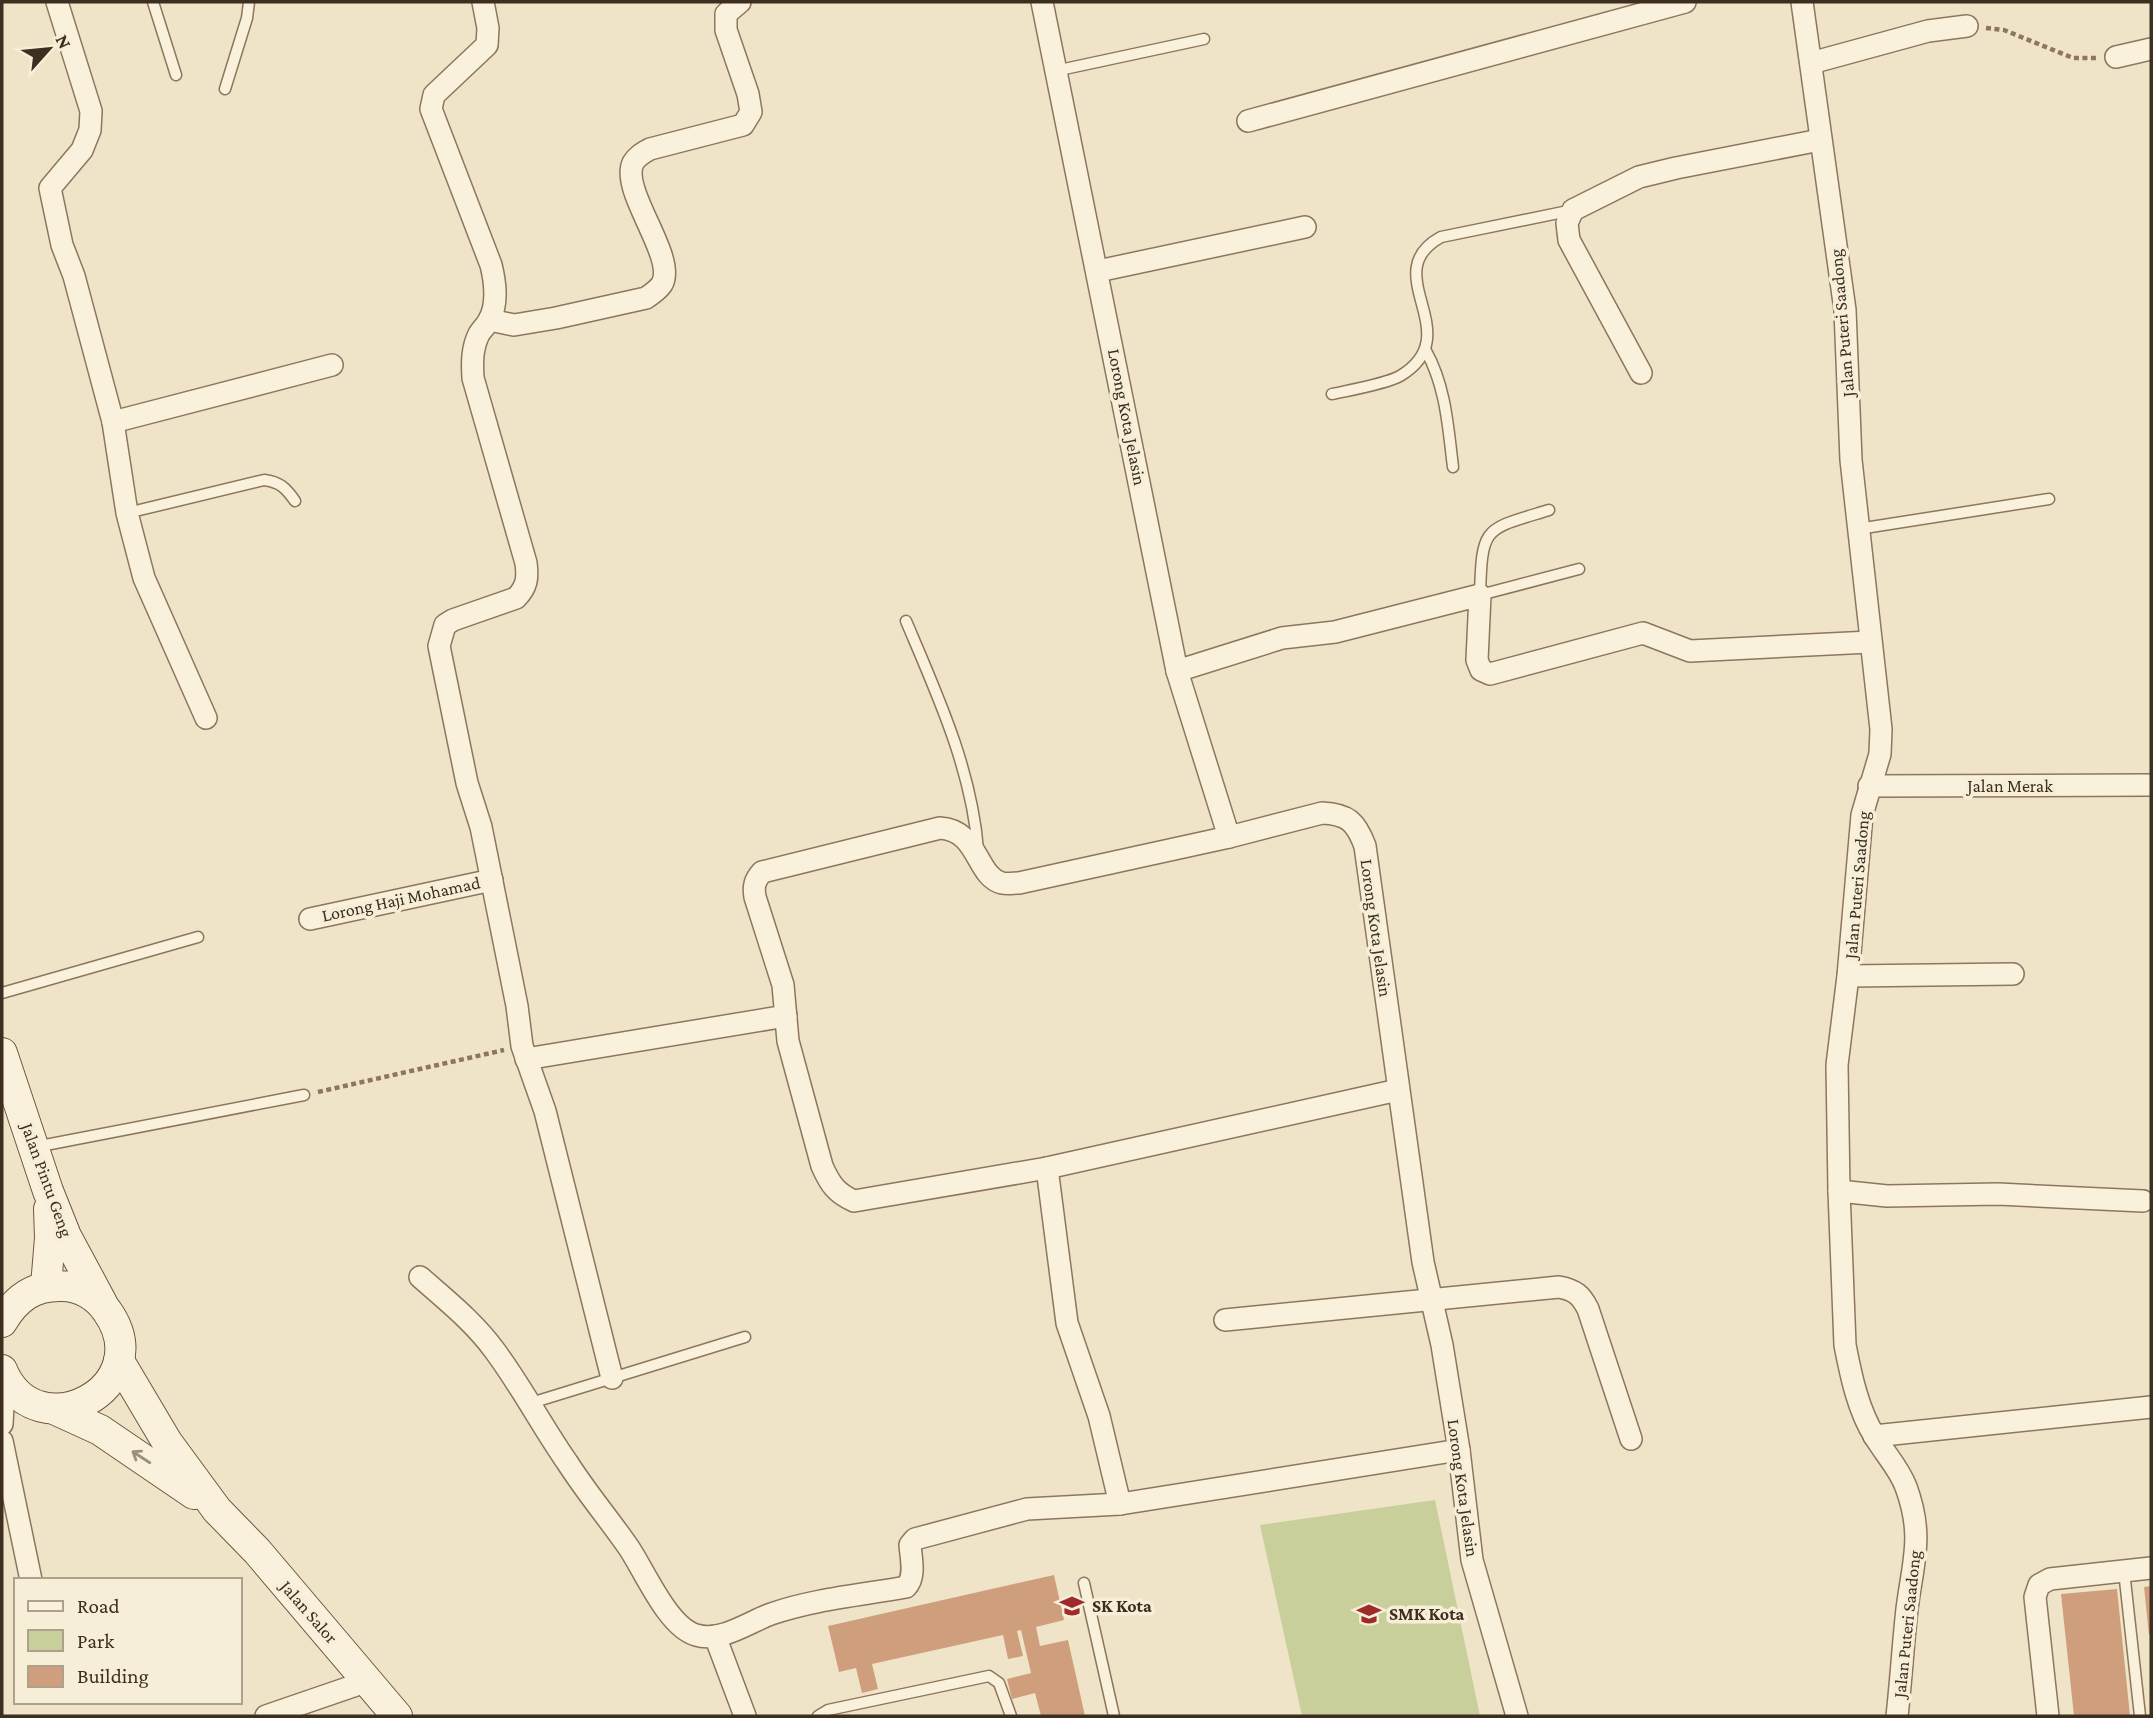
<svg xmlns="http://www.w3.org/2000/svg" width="2153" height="1718" viewBox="0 0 2153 1718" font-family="'Crimson Pro',serif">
<rect width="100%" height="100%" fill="#f0e4c8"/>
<!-- green -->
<polygon fill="#c9cf9b" points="1435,1500 1480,1716 1302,1716 1260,1525"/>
<!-- building -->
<g fill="#cf9f7d">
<polygon points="1054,1575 1064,1620 1036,1627 1040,1646 1068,1640 1085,1716 1041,1716 1035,1693 1012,1699 1007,1679 1031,1673 1021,1630 1017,1631 1023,1656 1008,1659 1003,1635 872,1664 878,1689 862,1693 856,1668 839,1672 828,1626"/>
<polygon points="2151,1586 2151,1635 2149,1635 2144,1587"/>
<polygon points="2117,1589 2130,1716 2074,1716 2061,1594"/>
</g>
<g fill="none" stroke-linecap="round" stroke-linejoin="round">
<!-- lane casing -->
<g stroke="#8d765c" stroke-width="13">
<g id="lane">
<polyline points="153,2 176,75"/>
<polyline points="1055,71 1204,39"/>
<polyline points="225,89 247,18 249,2"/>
<path d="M1426,351C1446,387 1448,427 1453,467"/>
<path d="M1332,394C1350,390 1386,384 1400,376C1470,334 1375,273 1441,237L1573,210"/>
<path d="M1549,510C1484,530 1482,525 1480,595L1579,569"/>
<path d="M127,513L264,480C280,482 286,488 295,501"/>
<polyline points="1858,529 2049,499"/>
<path d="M906,621C937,694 972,770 978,850"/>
<polyline points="2,993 198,937"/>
<polyline points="35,1147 304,1095"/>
<polyline points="531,1403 745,1337"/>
<polyline points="2124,1571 2140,1716"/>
<polyline points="1084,1583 1114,1716"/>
<polyline points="818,1716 828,1710 989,1676 999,1683 1011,1716"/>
</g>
</g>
<!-- street casing -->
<g stroke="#8d765c" stroke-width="24">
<g id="street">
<polyline points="57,2 91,111 90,130 82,150 50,188 62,245 74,276 113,422 127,513 144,578 206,718"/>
<path d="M483,2L488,28L487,45L434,95L431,109L491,265C495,281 498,305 489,320C487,325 482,329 479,334C472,348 472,362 473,378L526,563C528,578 527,587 516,598L453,620L445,625L439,646L467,783L481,827L517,1006L522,1046L545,1111L612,1378"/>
<path d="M1042,2L1177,671L1229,837L1322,813C1348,814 1356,822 1365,846L1423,1262L1442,1345L1459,1450L1472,1560L1517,1716"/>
<path d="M1802,2L1845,310L1851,460L1881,729L1880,754L1862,815L1848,976L1837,1065L1839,1191L1845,1345C1851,1376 1858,1410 1875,1437C1885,1454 1899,1468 1906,1487C1924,1536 1913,1561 1907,1609C1903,1645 1901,1681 1897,1716"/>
<polyline points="2116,57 2151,49"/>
<polyline points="1811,63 1928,31 1967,26"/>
<polyline points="1248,121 1685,2"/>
<polyline points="1098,271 1305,227"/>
<path d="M490,320L514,325L556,318L646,298C652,294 658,290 662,284C677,257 620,191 633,163C637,156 643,153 650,149L743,125L751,112L748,94L726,30V14L740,2"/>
<polyline points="1641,373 1569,240 1567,223 1573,210 1639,177 1676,168 1820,140"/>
<polyline points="113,422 332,365"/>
<polyline points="1177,671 1282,638 1335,632 1480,595 1477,660 1481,670 1490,674 1643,633 1690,651 1870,642"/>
<polyline points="1869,786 2151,785"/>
<path d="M1229,837L1019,883C1014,883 1007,884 1002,883C976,877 979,830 940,828L762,872C755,880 753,886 755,897L783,985L788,1041L822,1166C830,1184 836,1193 854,1201L1047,1168L1398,1090"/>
<polyline points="310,919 492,880"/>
<polyline points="1848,976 2013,974"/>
<polyline points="526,1059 786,1016"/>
<polyline points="1047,1168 1067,1323 1099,1416 1120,1504"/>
<polyline points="1839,1191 1887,1196 1998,1194 2143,1201"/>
<path d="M420,1277C446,1300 474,1322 495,1351C521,1386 542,1426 567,1462C586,1492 609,1519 629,1548C645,1572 668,1627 696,1635C720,1643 749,1622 771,1614C814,1599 862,1595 906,1587C916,1577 911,1558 910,1545L915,1539L1027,1509L1120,1504L1459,1450"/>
<path d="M1225,1320L1559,1287C1575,1290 1581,1295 1588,1309L1631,1439"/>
<polyline points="2,1424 4,1386"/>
<polyline points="1874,1436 2151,1407"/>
<polyline points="2,1441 31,1580"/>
<polyline points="715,1636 745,1716"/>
<polyline points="266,1716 368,1681"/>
<polyline points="2048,1716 2035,1597 2039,1585 2050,1579 2151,1568"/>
</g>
</g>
<!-- secondary casing -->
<g stroke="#6f573f" stroke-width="32">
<g id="secondary">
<polyline points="2,1053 48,1191 66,1236 102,1303"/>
<polyline points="46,1286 50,1238 49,1209"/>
<path d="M2,1322C16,1298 34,1285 62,1286C80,1286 97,1296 107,1311C161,1387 36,1453 2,1370"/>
<polyline points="119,1361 167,1442 217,1510 257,1551 397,1716"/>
<polyline points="54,1409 100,1430 194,1494"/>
</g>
</g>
<!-- path -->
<g stroke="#8d765c" stroke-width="4.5" stroke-dasharray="5 3.5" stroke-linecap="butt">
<polyline points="1986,28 2004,30 2073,58 2097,58"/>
<polyline points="318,1092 504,1050"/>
</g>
<!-- lane -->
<use href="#lane" stroke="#faf1dc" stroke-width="10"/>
<!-- street -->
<use href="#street" stroke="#faf1dc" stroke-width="21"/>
<!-- secondary -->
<use href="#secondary" stroke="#faf1dc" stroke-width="30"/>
</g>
<!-- one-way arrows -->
<defs><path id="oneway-shaft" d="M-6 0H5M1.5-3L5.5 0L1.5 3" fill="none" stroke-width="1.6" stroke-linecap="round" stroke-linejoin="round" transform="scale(1.75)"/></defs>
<use stroke="#9c907e" href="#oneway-shaft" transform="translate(141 1457) rotate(-147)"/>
<!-- icons -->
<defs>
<g id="school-bare" transform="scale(1.89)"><path d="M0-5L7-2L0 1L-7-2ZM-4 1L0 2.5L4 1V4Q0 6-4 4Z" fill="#9e2a2b" stroke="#f7eed8" stroke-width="2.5" paint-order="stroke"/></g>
</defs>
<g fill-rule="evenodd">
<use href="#school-bare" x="1072" y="1606"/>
<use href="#school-bare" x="1369" y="1614"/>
</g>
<g text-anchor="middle" stroke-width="7" stroke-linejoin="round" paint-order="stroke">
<!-- street labels -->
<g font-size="18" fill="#3d2e20" stroke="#f7eed8">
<text transform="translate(1842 323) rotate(-95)" y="6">Jalan Puteri Saadong</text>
<text transform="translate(1127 417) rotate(79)" y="6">Lorong Kota Jelasin</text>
<text x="2010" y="792">Jalan Merak</text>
<text transform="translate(1857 885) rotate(-85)" y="6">Jalan Puteri Saadong</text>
<text transform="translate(401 899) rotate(-12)" y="6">Lorong Haji Mohamad</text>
<text transform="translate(1376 928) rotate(82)" y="6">Lorong Kota Jelasin</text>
<text transform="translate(47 1180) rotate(70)" y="6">Jalan Pintu Geng</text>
<text transform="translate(1463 1488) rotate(82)" y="6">Lorong Kota Jelasin</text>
<text transform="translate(309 1612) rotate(49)" y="6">Jalan Salor</text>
<text transform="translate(1907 1624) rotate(-84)" y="6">Jalan Puteri Saadong</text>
</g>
<!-- poi labels -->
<g font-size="18" font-weight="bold" fill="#3d2e20" stroke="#f7eed8" text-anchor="start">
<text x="1092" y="1612">SK Kota</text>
<text x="1389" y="1620">SMK Kota</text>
</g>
</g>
<!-- border -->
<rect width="2153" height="1718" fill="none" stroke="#3d2e20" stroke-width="7"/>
<!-- legend -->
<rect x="14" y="1578" width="228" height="126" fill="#f7eed8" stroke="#ada18e" stroke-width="2"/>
<rect x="28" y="1601" width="35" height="10" fill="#faf1dc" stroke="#ada18e" stroke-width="2"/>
<text x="77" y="1613" font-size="21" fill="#3d2e20">Road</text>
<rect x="28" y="1630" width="35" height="21" fill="#c9cf9b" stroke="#ada18e" stroke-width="2"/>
<text x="77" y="1648" font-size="21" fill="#3d2e20">Park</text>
<rect x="28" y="1666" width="35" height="21" fill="#cf9f7d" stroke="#ada18e" stroke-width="2"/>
<text x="77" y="1683" font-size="21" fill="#3d2e20">Building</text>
<!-- north arrow -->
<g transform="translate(49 49) rotate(63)" stroke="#f7eed8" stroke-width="5" paint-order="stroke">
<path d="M0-5L12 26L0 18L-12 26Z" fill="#3d2e20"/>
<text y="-10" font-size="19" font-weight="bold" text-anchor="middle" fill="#3d2e20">N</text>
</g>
</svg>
